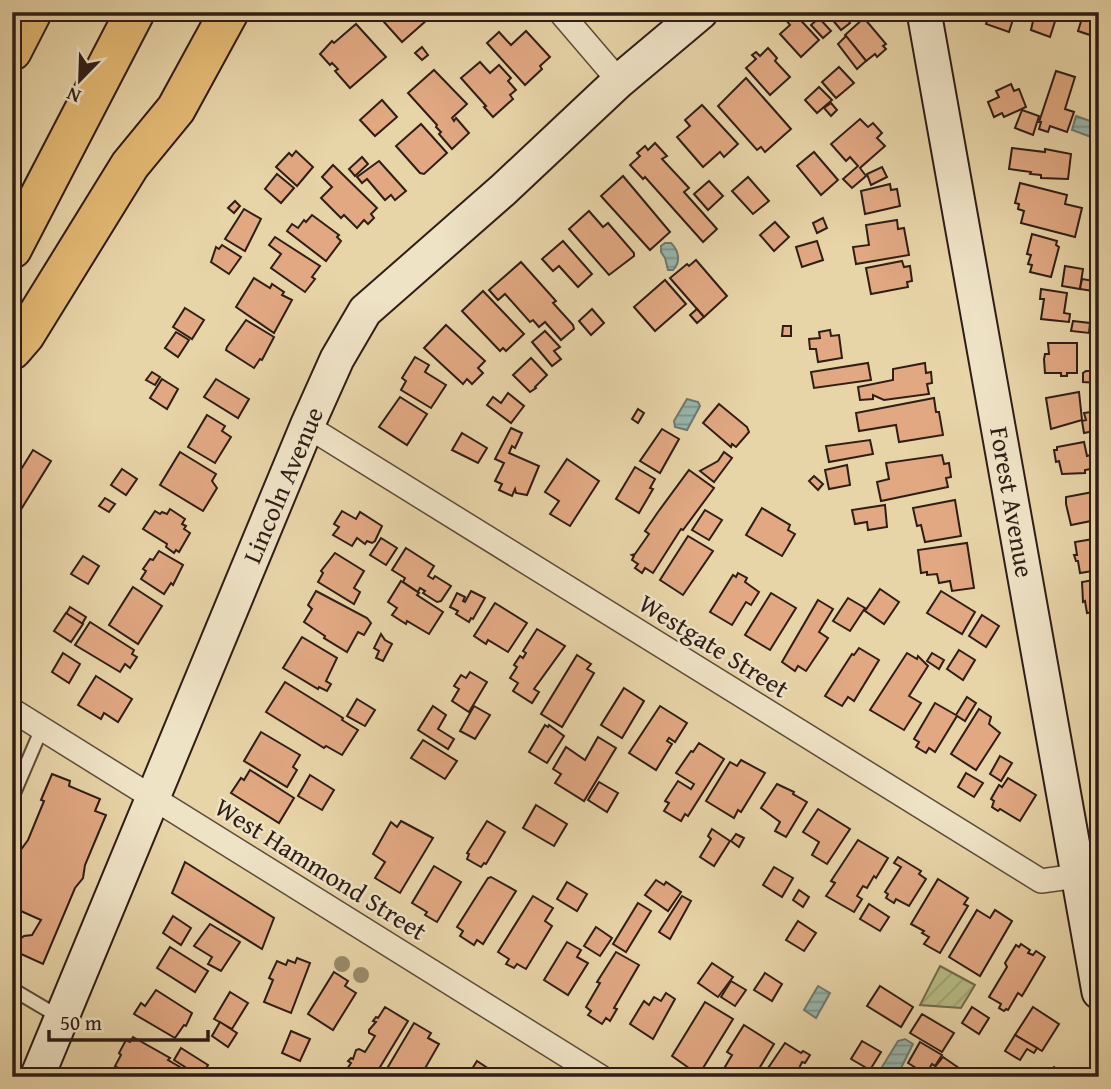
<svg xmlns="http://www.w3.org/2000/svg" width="1111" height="1089" viewBox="0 0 1111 1089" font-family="'Gentium Book Plus',serif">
<defs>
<pattern id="garden-furrows" width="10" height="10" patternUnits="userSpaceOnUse" patternTransform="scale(1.75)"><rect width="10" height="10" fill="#b7bc86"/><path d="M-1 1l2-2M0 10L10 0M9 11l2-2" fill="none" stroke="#9ea173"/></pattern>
<pattern id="water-rules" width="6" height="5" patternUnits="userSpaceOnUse" patternTransform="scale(1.75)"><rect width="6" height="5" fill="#97b7ac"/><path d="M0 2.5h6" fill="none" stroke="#7c948b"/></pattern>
</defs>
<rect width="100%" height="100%" fill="#e7d4a7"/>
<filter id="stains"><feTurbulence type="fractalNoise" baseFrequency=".00286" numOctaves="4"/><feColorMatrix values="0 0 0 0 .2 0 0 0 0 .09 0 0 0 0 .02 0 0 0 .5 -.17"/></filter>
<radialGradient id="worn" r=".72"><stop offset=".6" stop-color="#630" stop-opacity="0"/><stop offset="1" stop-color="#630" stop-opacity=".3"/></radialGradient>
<!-- garden -->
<polygon fill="url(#garden-furrows)" stroke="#736c4e" stroke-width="2" points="940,966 975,985 961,1008 920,1005"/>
<!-- water -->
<g fill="url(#water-rules)" stroke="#6d7970" stroke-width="2">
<polygon points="1076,116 1099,124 1099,140 1072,130"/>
<path d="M665,243H671C679,251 681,262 673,270H668L665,258L661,252V246Z"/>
<polygon points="687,399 698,402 700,406 687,430 675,427 674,421"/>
<polygon points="818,986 830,993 816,1018 804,1010"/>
<polygon points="905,1039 913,1044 897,1076 892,1076 882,1067 898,1041"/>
</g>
<!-- building -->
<g fill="#e1a882" stroke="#2f1d16" stroke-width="2">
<polygon points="375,12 436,12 402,42"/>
<polygon points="826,12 849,12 845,16 850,23 841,30"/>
<polygon points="990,12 1015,13 1009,32 986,24"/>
<polygon points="1035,12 1058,12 1050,37 1031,30"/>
<polygon points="1084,12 1099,12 1099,38 1078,31"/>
<polygon points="794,13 819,40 801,57 780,34 790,25 786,20"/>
<polygon points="819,18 831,31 823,38 811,25"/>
<polygon points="864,18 886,44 883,46 886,49 877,57 875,54 866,61 845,35"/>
<polygon points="356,24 386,57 350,88 335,71 338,69 332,63 330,65 320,54 332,41 334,43"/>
<polygon points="526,31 550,57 540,66 542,69 525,85 487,43 499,32 511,45"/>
<polygon points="846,36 866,61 857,69 838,44"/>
<polygon points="422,47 428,55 422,60 415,53"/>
<polygon points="768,48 777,58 775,61 790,77 770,95 746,68 756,59 752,55 756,52 760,56"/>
<polygon points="480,62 490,73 499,65 511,78 508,81 516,90 510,95 513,99 493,117 484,107 486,106 461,78"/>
<polygon points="839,67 854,83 836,98 822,82"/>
<polygon points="434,70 467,104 452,118 454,121 456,118 469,133 452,149 439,134 441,132 436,127 437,125 408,93"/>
<polygon points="1056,71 1075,77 1065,109 1074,112 1067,132 1050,126 1048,132 1039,129 1041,122 1039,122"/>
<polygon points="746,78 791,129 765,152 761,147 757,150 718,106"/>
<polygon points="1011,84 1014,91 1019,89 1026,107 1004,117 1002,113 994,117 988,102 999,97 996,91"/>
<polygon points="819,87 832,100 817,113 805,100"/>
<polygon points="382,100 397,117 375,136 360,120"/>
<polygon points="831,103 837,110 831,116 824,108"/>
<polygon points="702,105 738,144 724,157 720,152 703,167 677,137 690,126 685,120"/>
<polygon points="1022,110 1039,116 1033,135 1015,128"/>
<polygon points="860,119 868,127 873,123 882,133 877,138 885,146 860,168 866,176 852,188 843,179 858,166 850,157 846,161 831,144"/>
<polygon points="421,124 447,153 424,174 420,173 396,146"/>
<polygon points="655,143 667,156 662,159 689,188 684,192 717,229 703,242 645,177 643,179 630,165 640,156 637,153 645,146 648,150"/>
<polygon points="1012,148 1045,152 1045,149 1071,154 1068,179 1041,178 1041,175 1030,174 1031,172 1009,169"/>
<polygon points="296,151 313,167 297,186 276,167 289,153 292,156"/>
<polygon points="814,152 838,180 821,195 797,166"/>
<polygon points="362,157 368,164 355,176 349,169"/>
<polygon points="379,161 406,191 395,200 391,195 385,200 367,179 362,183 357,177"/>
<polygon points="333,165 377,208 371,214 374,218 368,224 364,220 357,228 344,215 341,218 321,198 332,187 322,177"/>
<polygon points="882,167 887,177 871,185 867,174"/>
<polygon points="277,174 294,188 281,203 265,189"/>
<polygon points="623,176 670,232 650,250 601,196"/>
<polygon points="748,177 769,201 753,214 732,191"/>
<polygon points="709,181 723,196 708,210 694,194"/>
<polygon points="1020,183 1067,195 1065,204 1082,208 1075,237 1021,223 1024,211 1018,209 1019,204 1015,203"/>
<polygon points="890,184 891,190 897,189 900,206 865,214 861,191"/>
<polygon points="235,201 240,206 234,213 228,208"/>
<polygon points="244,209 261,219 245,251 225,239"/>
<polygon points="589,211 603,227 608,223 634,253 634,256 609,275 569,229"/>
<polygon points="312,215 339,235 337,237 341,241 326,261 287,231 292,224 298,228 304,220 306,222"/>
<polygon points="823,218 827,228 817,233 813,223"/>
<polygon points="897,220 898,229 904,228 909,255 856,264 853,247 869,245 866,225"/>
<polygon points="775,222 789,237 774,251 760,235"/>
<polygon points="1032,234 1057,241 1056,245 1059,247 1051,277 1030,272 1032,265 1028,264 1031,255 1027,254"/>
<polygon points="275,237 320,266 312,277 315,279 305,292 271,268 281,254 269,245"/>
<polygon points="563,241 592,274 578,287 559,266 553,271 542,259"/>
<polygon points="817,241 823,260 802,267 796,247"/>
<polygon points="222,245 241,257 229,274 211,262 216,247 219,249"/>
<polygon points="696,260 727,296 704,317 670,278 687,264 689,266"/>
<polygon points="902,261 904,267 910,266 912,281 907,282 908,287 871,294 866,268"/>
<polygon points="521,262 556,301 553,303 573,325 574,329 561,340 545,322 539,327 533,320 530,322 505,294 498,300 489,290"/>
<polygon points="1065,266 1083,269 1080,289 1062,286"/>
<polygon points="254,278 270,288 272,284 284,292 282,295 292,300 274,333 236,307"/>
<polygon points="1082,279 1094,281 1093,291 1080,289"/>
<polygon points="665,280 686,304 655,331 634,307"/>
<polygon points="1041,289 1067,293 1064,313 1070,314 1069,322 1041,319 1044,299 1040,299"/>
<polygon points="483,291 524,334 506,351 503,348 500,351 462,311"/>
<polygon points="185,308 204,320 192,339 173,327"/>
<polygon points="592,309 604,323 591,335 579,321"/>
<polygon points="697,309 704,317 697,323 690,315"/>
<polygon points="246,320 274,337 262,360 260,359 254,368 226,350 227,347"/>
<polygon points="1073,321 1090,323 1089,333 1071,331"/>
<polygon points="446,325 485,361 478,368 483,373 472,384 467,379 463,384 424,348"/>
<polygon points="783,326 791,326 791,336 782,336"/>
<polygon points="830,330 831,336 839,335 842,358 818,362 816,349 810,349 809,339 820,338 819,332"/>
<polygon points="545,331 560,347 554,351 561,359 552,366 532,342"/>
<polygon points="176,332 189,340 178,357 165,348"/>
<polygon points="1048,343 1077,343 1077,373 1067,373 1067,376 1061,376 1061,373 1045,373 1044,359 1045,354 1049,354"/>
<polygon points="415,357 429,365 425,372 446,385 431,408 401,390 406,381 402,378"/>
<polygon points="531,358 547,375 535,387 536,388 530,392 513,375"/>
<polygon points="868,363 871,380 814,388 811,372"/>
<polygon points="925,363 926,373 931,372 932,383 927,384 929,394 884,400 873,395 873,399 860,400 858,387 893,380 893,369"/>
<polygon points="1086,371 1099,371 1099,383 1083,382 1083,373"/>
<polygon points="152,372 160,377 155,385 146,380"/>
<polygon points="162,379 178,389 167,409 150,398"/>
<polygon points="216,379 249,399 238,418 204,397"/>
<polygon points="1079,392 1082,420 1051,429 1046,398"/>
<polygon points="508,393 524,406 511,423 487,405 493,397 501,403"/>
<polygon points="400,397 427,414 407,445 379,427"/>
<polygon points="934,398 936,412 939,412 943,435 899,442 896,425 859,431 856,413"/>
<polygon points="719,404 747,427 749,432 736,447 732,444 731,447 703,423"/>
<polygon points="638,409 644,413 638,423 632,419"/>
<polygon points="1098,411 1099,430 1084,433 1082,421 1086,420 1084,413"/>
<polygon points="207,415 225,426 222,431 231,437 215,463 188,447"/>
<polygon points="511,428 522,433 515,448 512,446 509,453 539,466 527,495 516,493 515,489 512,496 499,490 502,484 495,481 504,463 495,459"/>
<polygon points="662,429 679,439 660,473 640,461"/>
<polygon points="462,433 487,448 478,463 452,450"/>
<polygon points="870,440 873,454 829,462 826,446"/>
<polygon points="1084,442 1087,456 1094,454 1094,457 1099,456 1099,465 1096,465 1099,467 1099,480 1093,481 1091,469 1085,470 1085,473 1062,474 1059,461 1056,462 1054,450 1057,450 1057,447"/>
<polygon points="33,450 51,461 12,524 12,484"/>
<polygon points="180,452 216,474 212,481 217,488 203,511 160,485"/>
<polygon points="724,452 732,458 714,482 700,471 718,461"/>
<polygon points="942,455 944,464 949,463 951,477 946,478 948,487 881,501 877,482 889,479 886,463"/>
<polygon points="567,459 599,481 570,526 550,514 559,501 545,492"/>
<polygon points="847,465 850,485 829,489 825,470"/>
<polygon points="635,467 655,479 650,488 653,489 639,513 616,499"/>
<polygon points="122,469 137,479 126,495 111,485"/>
<polygon points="689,470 714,488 683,530 681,529 653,573 645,568 642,573 635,568 638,564 632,560 634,556 632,555 635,554 649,534 645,531 658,512"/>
<polygon points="814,476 823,484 818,490 809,481"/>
<polygon points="1093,492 1095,506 1099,505 1098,532 1096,520 1071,525 1066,504 1066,497"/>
<polygon points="105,498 115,504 109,512 99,506"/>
<polygon points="955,500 961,536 925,542 921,525 917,526 913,508"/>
<polygon points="885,505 887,527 868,530 867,522 855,524 852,510"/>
<polygon points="762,508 790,525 788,530 795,534 782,556 746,535"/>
<polygon points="170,509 185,519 182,524 186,526 184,529 190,533 179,552 176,550 174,553 166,547 167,544 143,529 155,511 160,514 162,512 167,514"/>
<polygon points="705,510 722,520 709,540 692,530"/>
<polygon points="342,511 356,519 360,512 382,526 375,541 372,543 367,541 365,544 357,538 352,546 333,535 339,527 334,524"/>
<polygon points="688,536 713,551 683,595 660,580"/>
<polygon points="381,538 397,548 386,565 370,555"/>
<polygon points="1099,538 1099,570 1080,573 1078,561 1076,561 1074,555 1077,555 1075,542"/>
<polygon points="967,543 974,588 952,591 950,581 939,583 937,574 927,575 927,572 921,573 918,550"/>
<polygon points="406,548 434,566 428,576 433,579 435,576 451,586 441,601 437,602 423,593 425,591 420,588 418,592 403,582 405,578 392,570"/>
<polygon points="159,551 183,565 173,585 171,583 164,594 141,579 146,571 143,569 150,559 153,560"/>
<polygon points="335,553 364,571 354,588 360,592 354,604 318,582 323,573 321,571"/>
<polygon points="83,556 99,566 88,584 71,574"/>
<polygon points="738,573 747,578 745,582 759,592 751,605 746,602 732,625 710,612 733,575 736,577"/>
<polygon points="1099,579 1099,611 1087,613 1085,601 1083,602 1082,582"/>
<polygon points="401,581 419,593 417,595 443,612 429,634 407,621 406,624 392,615 397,608 388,602"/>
<polygon points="133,587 162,606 138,644 109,625"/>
<polygon points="880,589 899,602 884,624 865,611"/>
<polygon points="316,591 367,618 371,623 364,635 358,632 347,652 324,638 325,636 304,622 312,609 308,605"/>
<polygon points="471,591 485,598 473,619 471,618 469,622 456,614 458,611 450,607 457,593 465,597 463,601 465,602"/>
<polygon points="941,591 975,612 962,634 927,613"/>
<polygon points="771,593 796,608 770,650 745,635"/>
<polygon points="848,598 865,608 850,631 833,621"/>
<polygon points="818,600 833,609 819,632 828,638 806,671 798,666 795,671 782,662"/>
<polygon points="495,603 527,623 508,652 488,640 486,644 474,636"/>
<polygon points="70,607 86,617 82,624 66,614"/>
<polygon points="66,613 83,624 71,642 54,631"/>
<polygon points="982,615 999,626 986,647 969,636"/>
<polygon points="90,622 134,650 132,654 137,657 130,668 125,664 120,672 75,645"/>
<polygon points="537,629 565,646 534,689 539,692 532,703 513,691 518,683 510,678 517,667 514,665 520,656 523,658 526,653 523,651"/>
<polygon points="381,634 385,640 392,644 383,661 376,658 379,651 374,648"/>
<polygon points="302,637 337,658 326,681 331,684 327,691 319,687 318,689 283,668"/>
<polygon points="859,648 879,660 854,701 848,697 842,706 825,696 852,654 854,655"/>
<polygon points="959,650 975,660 963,680 947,669"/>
<polygon points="63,653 80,664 69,683 52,672"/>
<polygon points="907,653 917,659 918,656 928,666 909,696 921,703 904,730 870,710"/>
<polygon points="932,653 944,660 939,669 927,661"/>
<polygon points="577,655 591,664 587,669 594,673 562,727 541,714"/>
<polygon points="470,672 487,682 469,712 452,701 459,689 454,686 461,675 466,678"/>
<polygon points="96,676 132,699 118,722 104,713 101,719 78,705"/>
<polygon points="285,682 343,718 342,720 358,730 342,755 326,746 324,748 266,712"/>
<polygon points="624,688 644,701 622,738 601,725"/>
<polygon points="967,697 976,703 965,721 957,716 935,752 929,748 926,753 916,747 919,742 914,739 935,703 956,715"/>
<polygon points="357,699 375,710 365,726 347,716"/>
<polygon points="433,706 446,715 438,729 454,739 448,749 418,730"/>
<polygon points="474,706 490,715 475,739 460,731"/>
<polygon points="660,706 687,723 675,742 669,738 667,741 672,744 656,770 629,753"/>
<polygon points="979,709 991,717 989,724 1000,733 976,770 951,754"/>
<polygon points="545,725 548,727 549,725 564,736 547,763 529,752"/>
<polygon points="261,732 300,755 293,767 297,770 287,787 244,761"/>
<polygon points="598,737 616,748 584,801 555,783 561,774 553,769 566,747 585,760"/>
<polygon points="423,740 457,761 445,779 411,758"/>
<polygon points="699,743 724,759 688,816 685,814 681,821 664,811 669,803 665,801 678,781 691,789 694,784 676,773 691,751 693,752"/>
<polygon points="1000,756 1012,763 1001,781 990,774"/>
<polygon points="741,760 765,773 741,812 738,810 734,818 706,801 730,762 737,766"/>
<polygon points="250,770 294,798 279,823 231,793 241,778 244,780"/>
<polygon points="966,773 983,783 974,797 958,787"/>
<polygon points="52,774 70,781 69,786 100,799 95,811 106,815 85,865 83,878 75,888 43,964 21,954 18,948 20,939 24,936 32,935 41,920 12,907 12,877 20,851 28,840 44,801 41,800"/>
<polygon points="310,775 334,790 322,810 298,796"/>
<polygon points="1008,778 1036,795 1020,821 1000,809 998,811 992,807 994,801 991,799 999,785 1002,787"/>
<polygon points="599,782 618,793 607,812 588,800"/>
<polygon points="777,784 794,792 793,794 807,802 786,837 775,831 780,822 761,808"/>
<polygon points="536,805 567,824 554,846 523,828"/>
<polygon points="818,809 850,829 827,864 812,855 819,842 803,832"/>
<polygon points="401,821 433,838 400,893 375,878 385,862 373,854 391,822 397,827"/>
<polygon points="487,821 505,832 486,864 484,863 481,867 467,859 469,854 467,853"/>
<polygon points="712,829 730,841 714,866 700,857 711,839 708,836"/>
<polygon points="736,834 744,838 739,847 731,841"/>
<polygon points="858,840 888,858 876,878 874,876 867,888 863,886 857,896 862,899 854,912 826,896 835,883 831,881"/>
<polygon points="898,857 921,871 919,874 926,879 909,906 896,899 894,903 886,898 888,894 885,892 901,867 894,863"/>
<polygon points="185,862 274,918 262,949 172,893"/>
<polygon points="434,866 461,882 437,922 425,915 427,912 412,903"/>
<polygon points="774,867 793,878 782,897 763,885"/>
<polygon points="491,877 516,891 483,944 477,940 474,945 460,936 463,931 457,927 488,878"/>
<polygon points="938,879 968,898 964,904 968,906 940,953 924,944 929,937 922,933 924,931 911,924"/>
<polygon points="656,880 664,885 666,882 681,892 668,911 645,895"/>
<polygon points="567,882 587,894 577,911 557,899"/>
<polygon points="799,890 809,897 803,907 793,900"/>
<polygon points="533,896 553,908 545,921 552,926 526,969 517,964 514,968 506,964 509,959 498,952"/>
<polygon points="682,896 691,901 670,939 659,932"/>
<polygon points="638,903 651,911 626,952 613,944"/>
<polygon points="869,904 889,917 880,931 860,919"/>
<polygon points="977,910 990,918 995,910 1012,921 980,976 949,957"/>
<polygon points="173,916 191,928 181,945 163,933"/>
<polygon points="798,921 816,933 804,951 786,940"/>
<polygon points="210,924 240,942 221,971 208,964 212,957 194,946"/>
<polygon points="596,927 612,938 600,956 584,946"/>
<polygon points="567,942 581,950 577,957 588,963 568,995 544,980"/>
<polygon points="1021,944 1030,950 1028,953 1033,955 1036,951 1045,957 1022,996 1018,993 1008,1010 1006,1009 1004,1011 999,1008 1001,1004 989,997 1007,967 1005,963 1016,945 1019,947"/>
<polygon points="170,947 208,971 195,992 157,968"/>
<polygon points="616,952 639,965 614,1008 617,1009 610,1021 606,1018 602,1024 588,1015 591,1011 586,1007 600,983 597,982"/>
<polygon points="297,958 310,963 291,1013 264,1002 273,980 269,978 277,961 286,965 288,960 295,963"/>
<polygon points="712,963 733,977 718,997 698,983"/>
<polygon points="334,972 348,981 345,986 356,993 333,1030 308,1014"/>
<polygon points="765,973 782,984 772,1001 754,990"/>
<polygon points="731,981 746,990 735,1006 721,997"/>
<polygon points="880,986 913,1007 901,1027 867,1006"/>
<polygon points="156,990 192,1013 186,1026 184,1025 175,1038 134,1014 141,1003 145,1006"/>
<polygon points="230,992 248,1003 232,1029 214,1019"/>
<polygon points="666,993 675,999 653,1039 630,1024 644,1001 649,1005 654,997 661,1001"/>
<polygon points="705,1002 733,1019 700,1073 697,1072 696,1073 672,1056"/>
<polygon points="385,1007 408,1021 374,1077 347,1077 343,1075 351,1063 348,1061 351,1058 353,1059 356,1050 359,1049 365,1052 375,1036 369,1033 369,1030 376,1022 373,1021 376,1017 378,1018"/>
<polygon points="972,1007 989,1018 979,1034 962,1023"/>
<polygon points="1033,1007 1059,1024 1042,1051 1015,1035"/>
<polygon points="922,1014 954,1033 942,1052 910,1033"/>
<polygon points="220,1022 237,1033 228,1047 212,1036"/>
<polygon points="414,1023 431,1033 428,1038 439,1044 420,1077 382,1077"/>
<polygon points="744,1025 774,1044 754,1077 719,1077 732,1055 727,1052"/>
<polygon points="291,1031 310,1039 300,1061 282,1053"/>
<polygon points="1015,1035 1037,1048 1034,1053 1027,1049 1020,1060 1005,1051"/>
<polygon points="133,1037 170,1058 168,1060 180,1067 174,1077 146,1077 132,1069 129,1074 115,1066 121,1055 119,1053 126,1040 130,1042"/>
<polygon points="862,1041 881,1052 870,1070 851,1059"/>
<polygon points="920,1042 942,1055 935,1066 932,1064 926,1074 908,1063"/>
<polygon points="785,1043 801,1053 803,1051 810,1055 805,1063 802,1062 795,1077 762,1077"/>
<polygon points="181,1048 208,1065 201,1077 174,1060"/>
<polygon points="943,1057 972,1077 950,1077 935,1067"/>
<polygon points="477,1061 492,1071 490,1077 467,1077"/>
<polygon points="1054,1067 1067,1075 1066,1077 1047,1077"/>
</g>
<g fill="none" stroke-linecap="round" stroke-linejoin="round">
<!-- lane casing -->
<g stroke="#5d4b3a" stroke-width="16">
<g id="lane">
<polyline points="12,798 42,728"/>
<polyline points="12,989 61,1018"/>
</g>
</g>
<!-- street casing -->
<g stroke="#5d4b3a" stroke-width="26">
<g id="street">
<polyline points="560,12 619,81"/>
<polyline points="307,426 1041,881 1099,873"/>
<polyline points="12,710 601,1077"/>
</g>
</g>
<!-- secondary casing -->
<g stroke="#2f1d16" stroke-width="37">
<g id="secondary">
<polyline points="924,12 1099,992"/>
<polyline points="37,1077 307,426 337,359 365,311 503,190 619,81 701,12"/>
</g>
</g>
<!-- highway casing -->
<g stroke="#2f1d16" stroke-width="42">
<g id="highway">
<polyline points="12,51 32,12"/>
<polyline points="12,249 135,12"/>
<polyline points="12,350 25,335 130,165 176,109 229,12"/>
</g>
</g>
<!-- lane -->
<use href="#lane" stroke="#efe3c6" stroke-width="12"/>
<!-- street -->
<use href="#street" stroke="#efe3c6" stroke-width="23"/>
<!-- secondary -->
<use href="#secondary" stroke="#efe3c6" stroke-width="33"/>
<!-- highway -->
<use href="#highway" stroke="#e4ba74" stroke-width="38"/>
</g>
<!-- trees -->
<g fill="#988a6a">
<circle cx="342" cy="964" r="8"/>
<circle cx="361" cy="975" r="8"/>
</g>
<g text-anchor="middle" stroke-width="5" stroke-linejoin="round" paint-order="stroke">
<!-- street labels -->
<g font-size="26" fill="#2f1d16" stroke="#efe3c6">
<text transform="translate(283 485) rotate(-67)" y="9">Lincoln Avenue</text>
<text transform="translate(1012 502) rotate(80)" y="9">Forest Avenue</text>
<text transform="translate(714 646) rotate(32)" y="9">Westgate Street</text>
<text transform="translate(321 869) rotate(32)" y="9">West Hammond Street</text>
</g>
</g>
<!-- margin -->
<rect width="1111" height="1089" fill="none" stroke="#e7d4a7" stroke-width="42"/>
<rect x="14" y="14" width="1083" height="1061" fill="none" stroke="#2f1d16" stroke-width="3.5"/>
<rect x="21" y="21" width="1069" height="1047" fill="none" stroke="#2f1d16" stroke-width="2"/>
<!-- north arrow -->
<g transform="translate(80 80) rotate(203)" stroke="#efe3c6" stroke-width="5" paint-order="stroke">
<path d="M0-5L12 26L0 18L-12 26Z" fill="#2f1d16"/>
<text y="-10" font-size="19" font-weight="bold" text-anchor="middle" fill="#2f1d16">N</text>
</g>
<!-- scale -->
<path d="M49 1030v10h159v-10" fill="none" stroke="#2f1d16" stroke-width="3.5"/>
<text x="60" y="1030" font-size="21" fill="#2f1d16" stroke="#efe3c6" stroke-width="5" paint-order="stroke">50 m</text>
<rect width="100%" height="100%" filter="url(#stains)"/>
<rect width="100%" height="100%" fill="url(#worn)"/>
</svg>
